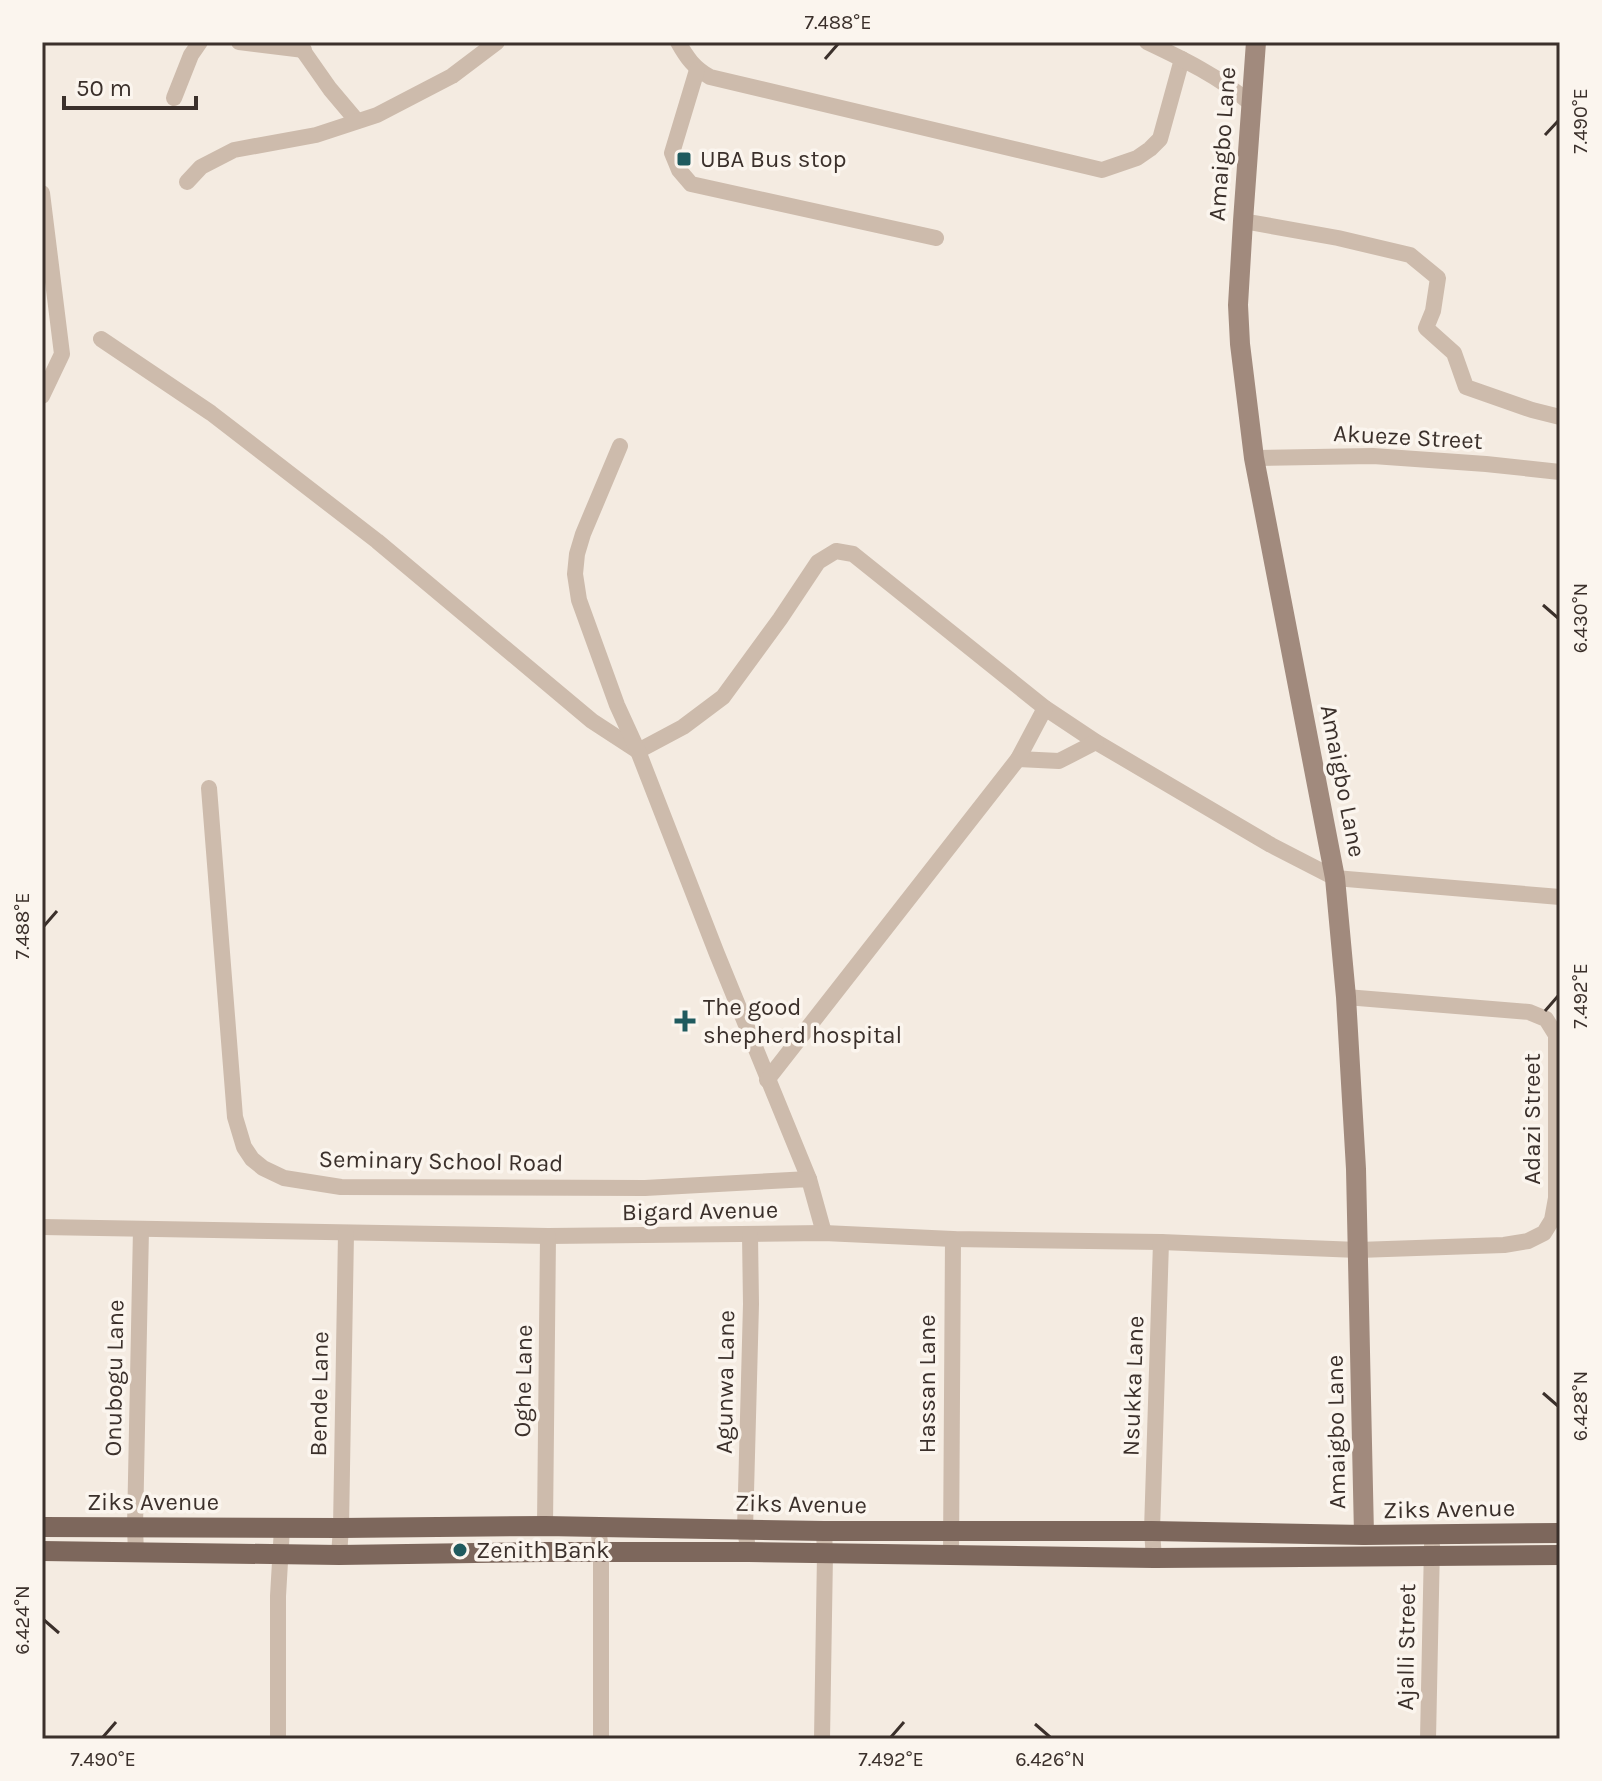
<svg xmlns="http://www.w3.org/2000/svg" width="1602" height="1781" viewBox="0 0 1602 1781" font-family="Karla,sans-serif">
<rect width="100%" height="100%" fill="#f4ebe1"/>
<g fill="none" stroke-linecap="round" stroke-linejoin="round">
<!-- minor -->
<g stroke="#cdbbac" stroke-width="16">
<polyline points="239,42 304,50"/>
<polyline points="297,42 330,89 357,121"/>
<path d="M678,42C687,58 694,68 710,77L1102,170L1137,158L1150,149L1160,139L1182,59"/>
<path d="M1147,42C1183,59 1220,77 1250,103"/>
<polyline points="697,70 672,153 679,170 691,184 936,238"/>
<polyline points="174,98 191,55 200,42"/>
<polyline points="187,182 201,167 234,150 316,135 377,115 452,76 497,42"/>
<polyline points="42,193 62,354 42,396"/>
<polyline points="1243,221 1338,238 1410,255 1438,278 1433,311 1426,328 1454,353 1466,387 1532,410 1560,417"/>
<polyline points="101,339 211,413 377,541 592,721 638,751 683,727 723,697 780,619 818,562 836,551 853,554 1045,708 1096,742 1271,845 1335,878 1560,897"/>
<polyline points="620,446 583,534 577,554 575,574 579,600 617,705 638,751 717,954 809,1179"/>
<polyline points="1254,458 1373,456 1486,464 1560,472"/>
<polyline points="1018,759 1059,761 1096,742"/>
<polyline points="209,788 235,1117 244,1147 252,1159 263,1168 284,1178 341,1187 645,1188 809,1179 824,1233"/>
<polyline points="767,1080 1018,759 1045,708"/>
<polyline points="42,1227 548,1236 824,1233 953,1239 1161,1242 1358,1250 1504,1245 1528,1241 1544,1233 1552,1220 1556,1198 1556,1035 1546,1019 1529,1012 1346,997"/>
<polyline points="545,1526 548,1236"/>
<polyline points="598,1527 601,1551 601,1739"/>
<polyline points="747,1542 745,1530 751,1304 750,1235"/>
<polyline points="136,1553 135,1528 141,1229"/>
<polyline points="951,1554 953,1239"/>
<polyline points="339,1555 341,1528 346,1233"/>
<polyline points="1154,1558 1152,1531 1161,1242"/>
<polyline points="278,1739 278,1596 282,1528"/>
<polyline points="822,1739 825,1554 824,1531"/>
<polyline points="1428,1739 1432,1545"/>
</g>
<!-- secondary -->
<polyline stroke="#a18a7d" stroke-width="20" points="1256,42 1243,221 1238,305 1240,344 1254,458 1335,878 1346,997 1356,1169 1364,1535"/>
<!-- primary -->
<g stroke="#7d675c" stroke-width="20">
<polyline points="42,1527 341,1528 545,1526 824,1531 1152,1531 1364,1535 1560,1533"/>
<polyline points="42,1551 339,1555 544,1552 748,1552 1154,1558 1560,1555"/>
</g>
</g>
<!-- ticks -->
<path fill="none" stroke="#3b302b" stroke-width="3" d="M825,59L838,44M1545,135L1558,121M1543,605L1558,618M44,926L57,911M1545,1011L1558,996M1543,1393L1558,1406M44,1620L59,1633M1035,1724L1050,1737M103,1737L116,1722M891,1737L904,1722"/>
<!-- markers -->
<g fill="#1f5a5e" stroke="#fbf5ee" stroke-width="3">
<rect x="676" y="151" width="16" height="16" rx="4"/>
<path d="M681 1009h8v8h8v8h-8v8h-8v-8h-8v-8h8z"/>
<circle cx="460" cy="1550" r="8"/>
</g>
<g text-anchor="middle" stroke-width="7" stroke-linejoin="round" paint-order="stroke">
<!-- street labels -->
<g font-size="24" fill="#3b302b" stroke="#fbf5ee">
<text transform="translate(1222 144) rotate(-86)" y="8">Amaigbo Lane</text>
<text transform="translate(1408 437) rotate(3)" y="8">Akueze Street</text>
<text transform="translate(1343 781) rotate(79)" y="8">Amaigbo Lane</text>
<text transform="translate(1532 1119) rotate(-90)" y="8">Adazi Street</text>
<text transform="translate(441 1161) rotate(1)" y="8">Seminary School Road</text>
<text transform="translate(700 1211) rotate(-1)" y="8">Bigard Avenue</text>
<text transform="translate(114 1378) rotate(-89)" y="8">Onubogu Lane</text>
<text transform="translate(523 1381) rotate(-89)" y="8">Oghe Lane</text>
<text transform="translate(725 1382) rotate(-89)" y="8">Agunwa Lane</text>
<text transform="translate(927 1384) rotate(-90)" y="8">Hassan Lane</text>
<text transform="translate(1133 1386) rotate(-88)" y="8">Nsukka Lane</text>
<text transform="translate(319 1394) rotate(-89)" y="8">Bende Lane</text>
<text transform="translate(1336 1432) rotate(-91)" y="8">Amaigbo Lane</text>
<text x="153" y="1510">Ziks Avenue</text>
<text transform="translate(801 1504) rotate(1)" y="8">Ziks Avenue</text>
<text transform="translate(1449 1509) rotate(-1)" y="8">Ziks Avenue</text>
<text transform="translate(1406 1647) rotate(-89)" y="8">Ajalli Street</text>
</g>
<!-- poi labels -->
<g font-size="24" fill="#3b302b" stroke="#fbf5ee" text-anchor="start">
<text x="700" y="167">UBA Bus stop</text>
<text x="703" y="1015">The good<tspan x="703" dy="28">shepherd hospital</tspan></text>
<text x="476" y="1558">Zenith Bank</text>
</g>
</g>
<!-- border -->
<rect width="1602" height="1781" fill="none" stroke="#fbf5ee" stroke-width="88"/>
<!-- scale -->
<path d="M64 96v12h132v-12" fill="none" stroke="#3b302b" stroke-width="4"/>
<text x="76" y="96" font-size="24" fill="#3b302b" stroke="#fbf5ee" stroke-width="6" paint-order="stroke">50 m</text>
<rect x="44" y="44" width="1514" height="1693" fill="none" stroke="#3b302b" stroke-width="3"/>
<g font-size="20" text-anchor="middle" fill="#3b302b">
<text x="838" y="29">7.488°E</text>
<text transform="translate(1580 121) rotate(-90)" y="7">7.490°E</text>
<text transform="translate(1580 618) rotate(-90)" y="7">6.430°N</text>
<text transform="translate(22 926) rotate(-90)" y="7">7.488°E</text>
<text transform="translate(1580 996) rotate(-90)" y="7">7.492°E</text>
<text transform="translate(1580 1406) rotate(-90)" y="7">6.428°N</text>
<text transform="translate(22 1620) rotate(-90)" y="7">6.424°N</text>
<text x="103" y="1766">7.490°E</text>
<text x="891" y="1766">7.492°E</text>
<text x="1050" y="1766">6.426°N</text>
</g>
</svg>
